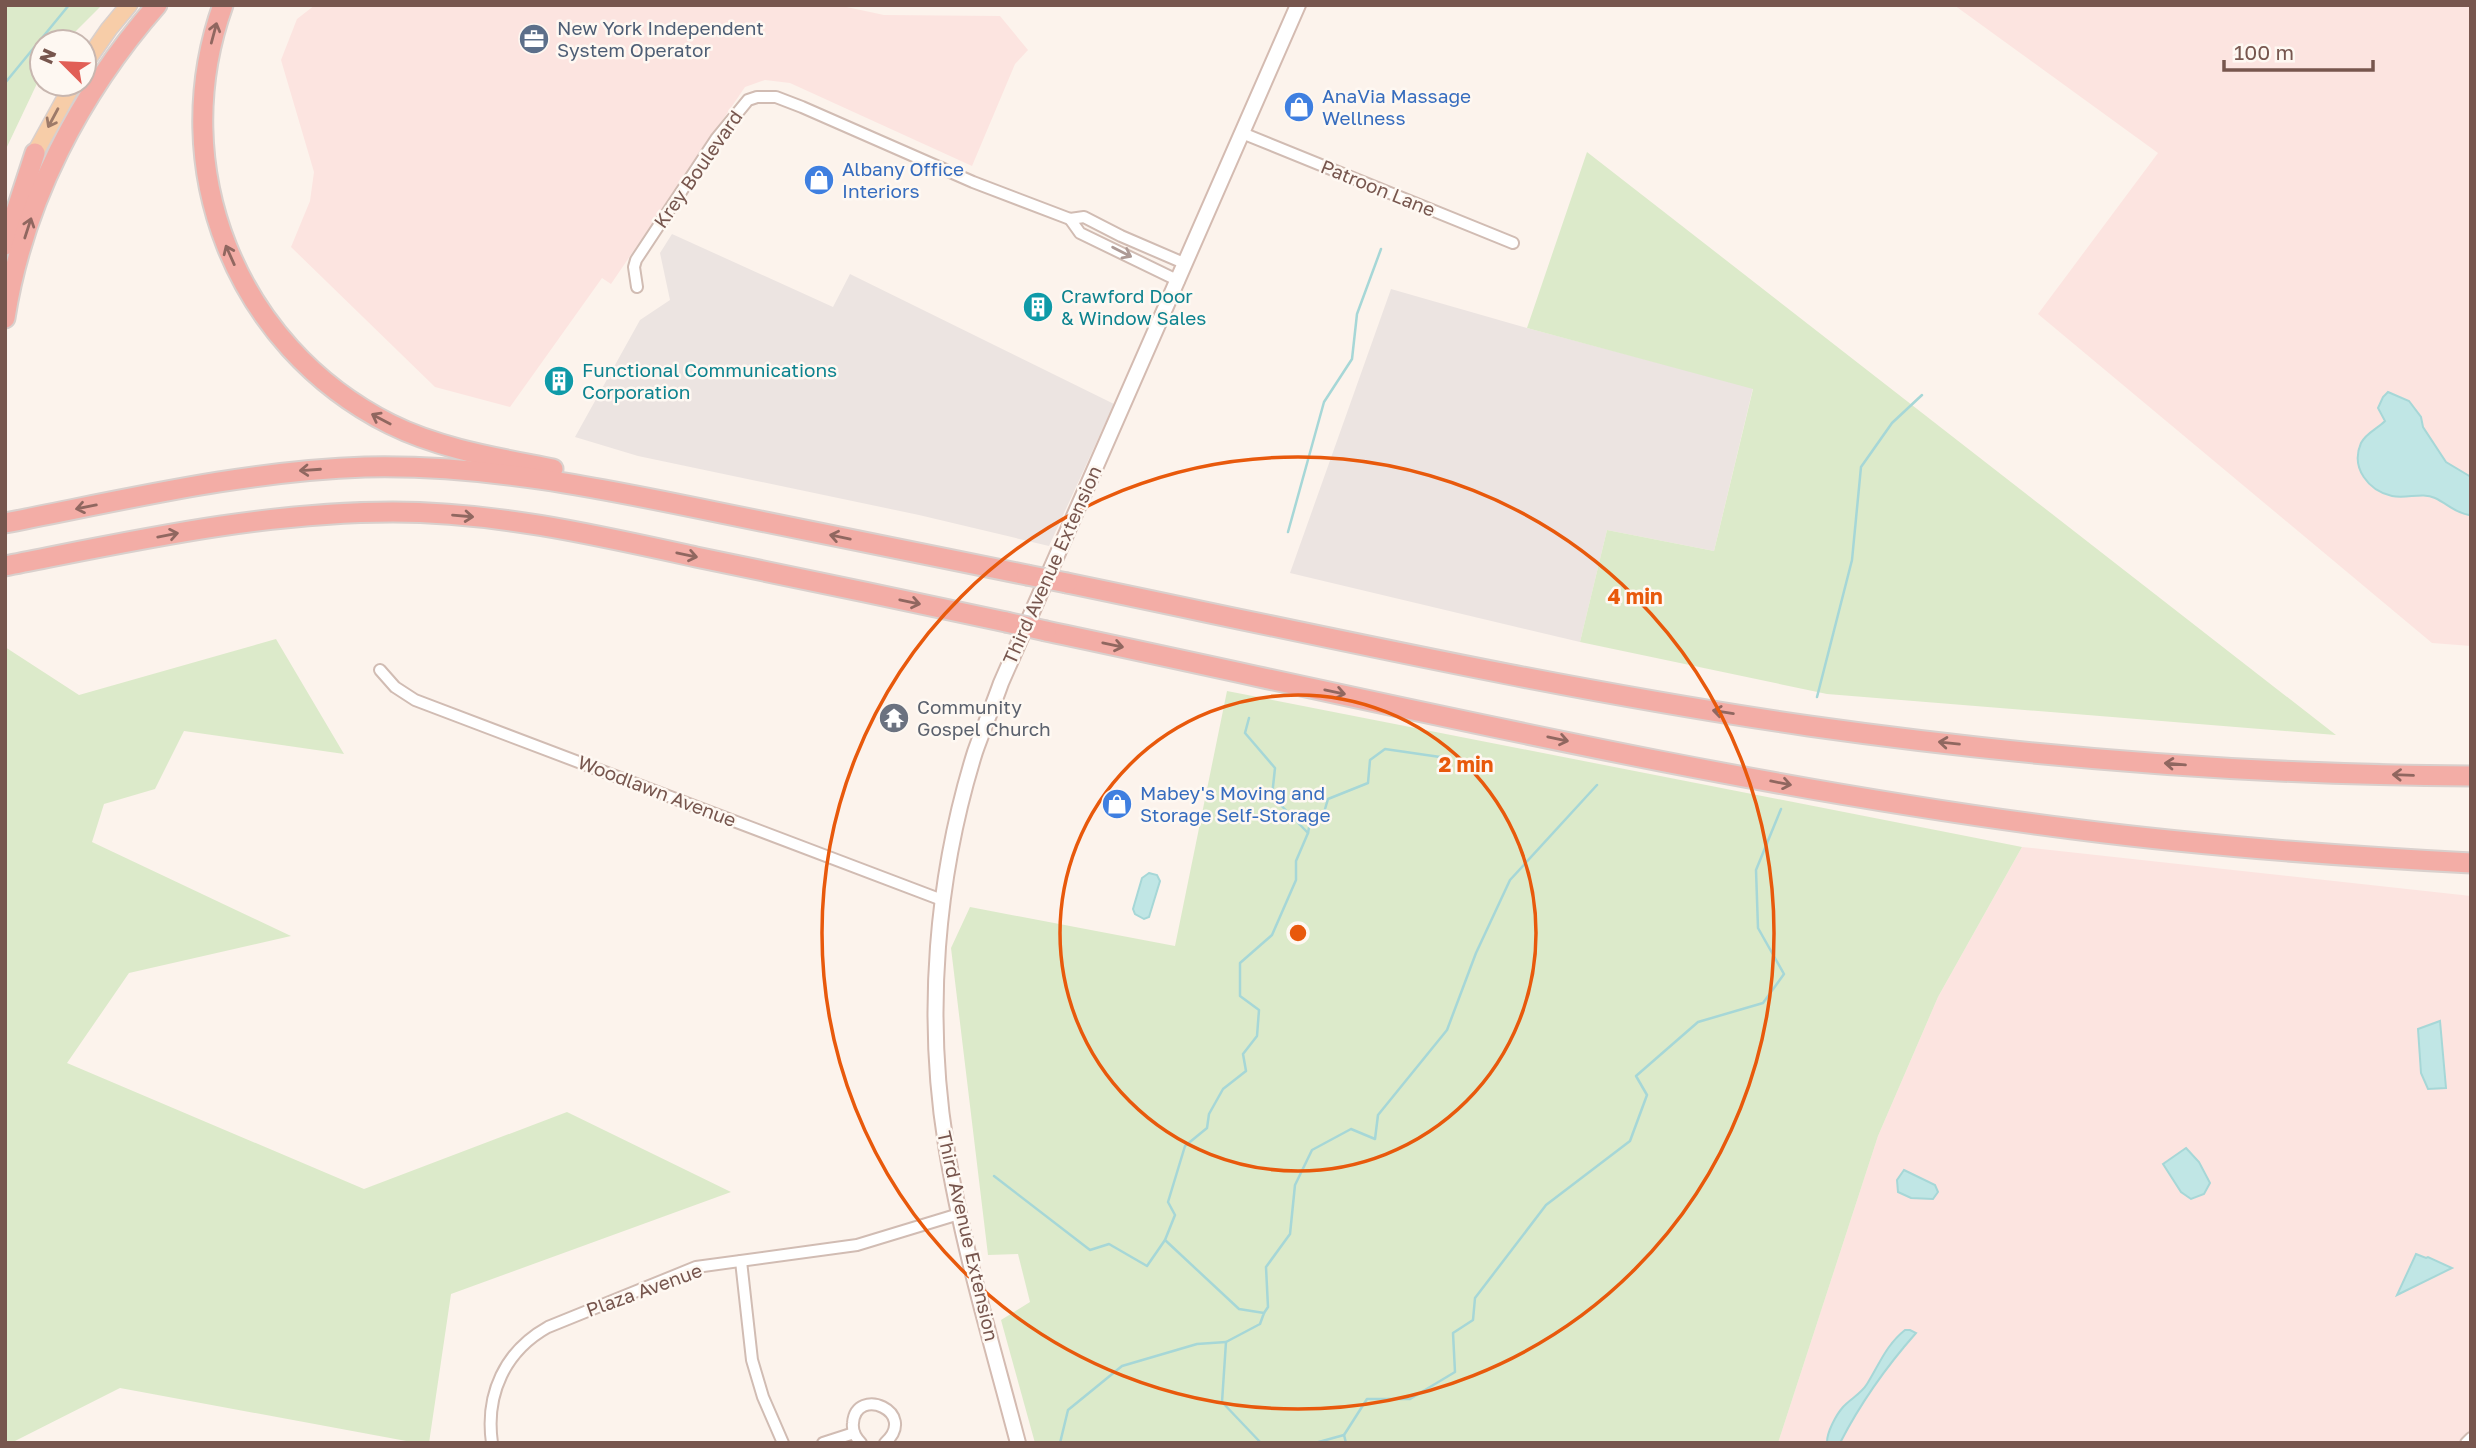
<svg xmlns="http://www.w3.org/2000/svg" width="2476" height="1448" viewBox="0 0 2476 1448" font-family="'Golos Text',sans-serif">
<rect width="100%" height="100%" fill="#fcf3ec"/>
<!-- commercial -->
<g fill="#fce4e0">
<polygon points="315,5 837,5 884,15 1000,16 1028,50 1015,64 972,166 790,83 765,80 745,87 611,284 602,278 510,407 435,387 291,247 310,201 314,172 281,60 297,19"/>
<polygon points="1954,5 2471,5 2471,646 2432,643 2038,314 2158,153"/>
<polygon points="2022,847 2471,896 2471,1443 1778,1443 1878,1136 1938,997"/>
</g>
<!-- industrial -->
<g fill="#ece4e1">
<polygon points="672,234 833,307 850,274 1114,404 1049,546 919,515 638,456 575,437 640,320 670,300 660,253"/>
<polygon points="1391,289 1527,328 1753,388 1714,551 1607,530 1580,642 1290,573"/>
</g>
<!-- green -->
<g fill="#dceaca">
<polygon points="5,5 102,5 65,42 42,42 42,73 5,151"/>
<polygon points="1587,152 2336,735 1827,694 1580,642 1607,530 1714,551 1753,389 1527,328"/>
<polygon points="276,639 344,754 184,731 155,789 104,804 92,842 291,936 129,973 67,1063 364,1189 567,1112 731,1192 451,1294 429,1443 417,1443 120,1388 11,1443 5,1443 5,647 79,695"/>
<polygon points="1227,691 2022,847 1938,997 1878,1136 1778,1443 1035,1443 1001,1320 1030,1302 1018,1254 988,1255 951,948 970,907 1175,946"/>
</g>
<!-- water -->
<g fill="#c0e6e5" stroke="#a6d7d7" stroke-width="2">
<path d="M2388,392L2409,401L2421,417L2423,427L2446,462L2471,477V514L2469,515C2453,512 2448,504 2435,498C2422,492 2407,499 2392,496C2369,491 2350,468 2361,443C2366,433 2377,429 2385,421L2378,408L2383,397Z"/>
<polygon points="1149,873 1157,875 1160,881 1149,917 1144,919 1135,914 1133,909 1142,878"/>
<polygon points="2440,1021 2446,1088 2428,1089 2421,1073 2418,1029"/>
<polygon points="2186,1148 2199,1162 2210,1183 2204,1194 2191,1199 2181,1192 2163,1164"/>
<polygon points="1904,1170 1935,1185 1938,1192 1933,1199 1911,1198 1898,1192 1897,1180"/>
<polygon points="2416,1254 2426,1258 2428,1257 2452,1268 2397,1295"/>
<path d="M1905,1330H1910L1916,1333C1886,1367 1861,1402 1840,1443L1827,1442C1827,1432 1836,1415 1843,1407C1850,1399 1861,1394 1867,1384C1879,1365 1886,1345 1905,1330Z"/>
</g>
<g fill="none" stroke-linecap="round" stroke-linejoin="round">
<!-- stream -->
<g stroke="#a6d7d7" stroke-width="2.5">
<polyline points="5,83 69,5"/>
<polyline points="1288,532 1324,402 1352,359 1357,314 1381,249"/>
<polyline points="1817,697 1852,560 1861,467 1892,423 1922,395"/>
<polyline points="1249,718 1245,733 1275,768 1272,796 1308,833 1296,861 1296,880 1272,935 1240,963 1240,996 1259,1010 1257,1036 1243,1054 1246,1071 1223,1089 1209,1114 1207,1128 1185,1146 1168,1202 1175,1215 1165,1240 1239,1309 1264,1313 1260,1324 1226,1342 1222,1402 1261,1443"/>
<polyline points="1308,833 1310,822 1322,819 1328,799 1368,783 1370,760 1385,749 1440,757"/>
<polyline points="994,1176 1090,1250 1109,1244 1147,1266 1165,1240"/>
<polyline points="1264,1313 1268,1307 1266,1267 1290,1234 1295,1185 1312,1150 1351,1129 1375,1139 1378,1115 1447,1030 1476,953 1510,880 1597,785"/>
<polyline points="1344,1435 1367,1399 1410,1399 1455,1372 1453,1333 1473,1320 1475,1298 1546,1205 1630,1141 1647,1095 1636,1076 1698,1022 1763,1003 1784,974 1758,928 1756,870 1781,809"/>
<polyline points="1060,1443 1068,1410 1122,1366 1197,1344 1226,1342"/>
<polyline points="1315,1443 1344,1435 1346,1443"/>
</g>
<!-- street casing -->
<g stroke="#d1bcb3" stroke-width="14">
<g id="street">
<polyline points="1242,133 1513,243"/>
<polyline points="1070,219 1080,233 1179,281"/>
<polyline points="637,287 634,267 636,260 716,139 748,100 757,97 776,97 802,107 973,182 1070,219 1084,217 1121,236 1186,264"/>
<polyline points="380,670 395,687 415,700 942,900"/>
<polyline points="741,1261 752,1360 763,1397 783,1443"/>
<path d="M492,1443C485,1394 505,1351 548,1327L696,1267L857,1245L959,1214"/>
<polyline points="823,1443 854,1433"/>
<path d="M861,1443C855,1437 852,1431 853,1423C856,1385 919,1412 885,1443"/>
<polyline points="2466,1443 2471,1438"/>
</g>
</g>
<!-- secondary casing -->
<g stroke="#d4bbb1" stroke-width="18">
<path id="secondary" d="M1018,1443C992,1344 962,1245 946,1145C925,1015 936,877 975,752C983,729 993,706 1001,683L1298,5"/>
</g>
<!-- primary casing -->
<g stroke="#d9d0cd" stroke-width="19">
<g id="primary">
<polyline points="84,65 109,29 129,5"/>
<polyline points="35,153 73,84"/>
</g>
</g>
<!-- highway casing -->
<g stroke="#d9d0cd" stroke-width="23">
<g id="highway">
<path d="M223,5C165,167 235,346 390,424C440,449 498,458 553,469"/>
<polyline points="5,245 35,153"/>
<path d="M5,318C23,202 80,93 157,5"/>
<path d="M5,523C124,500 244,471 365,467C484,464 600,488 716,512C819,533 923,554 1027,575"/>
<path d="M5,566C133,541 262,512 393,512C495,512 596,535 696,557C799,578 903,600 1006,622"/>
<path d="M1067,583C1313,634 1560,690 1809,726C2028,757 2250,775 2471,776"/>
<path d="M1046,631C1387,703 1727,785 2073,829C2205,846 2338,856 2471,863"/>
</g>
</g>
<!-- street -->
<use href="#street" stroke="#fff" stroke-width="10"/>
<!-- secondary -->
<use href="#secondary" stroke="#fff" stroke-width="14"/>
<!-- primary -->
<use href="#primary" stroke="#f7cda8" stroke-width="16"/>
<!-- highway -->
<use href="#highway" stroke="#f3ada6" stroke-width="19"/>
<!-- highway-bridge casing -->
<g stroke="#d9d0cd" stroke-width="23" stroke-linecap="butt">
<g id="highway-bridge">
<polyline points="1027,575 1067,583"/>
<polyline points="1006,622 1046,631"/>
</g>
</g>
<!-- highway-bridge -->
<use href="#highway-bridge" stroke="#f3ada6" stroke-width="19"/>
</g>
<!-- one-way arrows -->
<defs><path id="oneway-shaft" d="M-6 0H5M1.5-3L5.5 0L1.5 3" fill="none" stroke-width="1.6" stroke-linecap="round" stroke-linejoin="round" transform="scale(1.75)"/></defs>
<g stroke="#906760">
<use href="#oneway-shaft" transform="translate(214 33) rotate(-75)"/>
<use href="#oneway-shaft" transform="translate(28 228) rotate(-72)"/>
<use href="#oneway-shaft" transform="translate(230 255) rotate(-114)"/>
<use href="#oneway-shaft" transform="translate(381 419) rotate(-152)"/>
<use href="#oneway-shaft" transform="translate(310 470) rotate(176)"/>
<use href="#oneway-shaft" transform="translate(86 507) rotate(169)"/>
<use href="#oneway-shaft" transform="translate(463 516) rotate(5)"/>
<use href="#oneway-shaft" transform="translate(168 535) rotate(-11)"/>
<use href="#oneway-shaft" transform="translate(840 537) rotate(-168)"/>
<use href="#oneway-shaft" transform="translate(687 555) rotate(12)"/>
<use href="#oneway-shaft" transform="translate(910 602) rotate(12)"/>
<use href="#oneway-shaft" transform="translate(1113 645) rotate(12)"/>
<use href="#oneway-shaft" transform="translate(1335 692) rotate(12)"/>
<use href="#oneway-shaft" transform="translate(1723 712) rotate(-171)"/>
<use href="#oneway-shaft" transform="translate(1558 739) rotate(12)"/>
<use href="#oneway-shaft" transform="translate(1949 743) rotate(-174)"/>
<use href="#oneway-shaft" transform="translate(2175 764) rotate(-175)"/>
<use href="#oneway-shaft" transform="translate(2403 775) rotate(-178)"/>
<use href="#oneway-shaft" transform="translate(1781 783) rotate(11)"/>
</g>
<use stroke="#9d7a69" href="#oneway-shaft" transform="translate(53 118) rotate(118)"/>
<use stroke="#ad9a95" href="#oneway-shaft" transform="translate(1122 252) rotate(27)"/>
<!-- distance rings -->
<g fill="none" stroke="#e8590c" stroke-width="3.5">
<circle cx="1298" cy="933" r="238"/>
<circle cx="1298" cy="933" r="476"/>
</g>
<!-- icons -->
<defs>
<g id="office-disc" transform="scale(1.575)"><circle r="9.5" fill="#5c6f8a" stroke="#fef8f2"/><path d="M-6-3h4V-5.5h4V-3h4V5H-6ZM-1-4.5V-3h2v-1.5ZM-6 0V1H6V0Z" fill="#fff"/></g>
<g id="shop-disc" transform="scale(1.575)"><circle r="9.5" fill="#3f7fe0" stroke="#fef8f2"/><path d="M-5-2.5h2.3a2.7 3.5 0 0 1 5.4 0H5L5.5 6h-11ZM-1.5-2.5h3a1.5 2.3 0 0 0-3 0Z" fill="#fff"/></g>
<g id="building-disc" transform="scale(1.575)"><circle r="9.5" fill="#0f9aa8" stroke="#fef8f2"/><path d="M-4-6H4V6H1V3H-1V6H-4ZM-2.5-4.3h1.7v1.8h-1.7ZM.8-4.3h1.7v1.8H.8ZM-2.5-1h1.7V.8h-1.7ZM.8-1h1.7V.8H.8Z" fill="#fff"/></g>
<g id="temple-disc" transform="scale(1.575)"><circle r="9.5" fill="#6b7280" stroke="#fef8f2"/><path d="M0-6L5-2H3V0L6.5 2.5H4V6H1.5V3h-3V6H-4V2.5H-6.5L-3 0V-2H-5Z" fill="#fff"/></g>
</defs>
<g fill-rule="evenodd">
<use href="#office-disc" x="534" y="39"/>
<use href="#shop-disc" x="1299" y="107"/>
<use href="#shop-disc" x="819" y="180"/>
<use href="#building-disc" x="1038" y="307"/>
<use href="#building-disc" x="559" y="381"/>
<use href="#temple-disc" x="894" y="718"/>
<use href="#shop-disc" x="1117" y="804"/>
</g>
<g text-anchor="middle" stroke-width="5" stroke-linejoin="round" paint-order="stroke">
<!-- service labels -->
<g font-size="19" fill="#4e5e75" stroke="#fef8f2" text-anchor="start">
<text x="557" y="35">New York Independent<tspan x="557" dy="22">System Operator</tspan></text>
</g>
<!-- shop labels -->
<g font-size="19" fill="#366cbe" stroke="#fef8f2" text-anchor="start">
<text x="1322" y="103">AnaVia Massage<tspan x="1322" dy="22">Wellness</tspan></text>
<text x="842" y="176">Albany Office<tspan x="842" dy="22">Interiors</tspan></text>
<text x="1140" y="800">Mabey's Moving and<tspan x="1140" dy="22">Storage Self-Storage</tspan></text>
</g>
<!-- street labels -->
<g font-size="19" fill="#77564e" stroke="#fef8f2">
<text transform="translate(698 169) rotate(-55)" y="7">Krey Boulevard</text>
<text transform="translate(1378 188) rotate(22)" y="7">Patroon Lane</text>
<text transform="translate(1052 565) rotate(-66)" y="7">Third Avenue Extension</text>
<text transform="translate(657 791) rotate(21)" y="7">Woodlawn Avenue</text>
<text transform="translate(968 1236) rotate(77)" y="7">Third Avenue Extension</text>
<text transform="translate(644 1290) rotate(-20)" y="7">Plaza Avenue</text>
</g>
<!-- culture labels -->
<g font-size="19" fill="#0d838f" stroke="#fef8f2" text-anchor="start">
<text x="1061" y="303">Crawford Door<tspan x="1061" dy="22">&amp; Window Sales</tspan></text>
<text x="582" y="377">Functional Communications<tspan x="582" dy="22">Corporation</tspan></text>
</g>
<!-- worship labels -->
<g font-size="19" fill="#5b616d" stroke="#fef8f2" text-anchor="start">
<text x="917" y="714">Community<tspan x="917" dy="22">Gospel Church</tspan></text>
</g>
</g>
<circle cx="1298" cy="933" r="10" fill="#e8590c" stroke="#fef8f2" stroke-width="3.5"/>
<g font-size="21" text-anchor="middle" font-weight="bold" fill="#e8590c" stroke="#fef8f2" stroke-width="5" stroke-linejoin="round" paint-order="stroke">
<text x="1635" y="604">4 min</text>
<text x="1466" y="772">2 min</text>
</g>
<!-- border -->
<rect width="2476" height="1448" fill="none" stroke="#77564e" stroke-width="14"/>
<!-- north arrow -->
<g transform="translate(63 63) rotate(294)"><circle r="33" fill="#fef8f2" stroke="#c8b7b0" stroke-width="2"/>
<path d="M0-5L12 26L0 18L-12 26Z" fill="#e15f56"/>
<text y="-10" font-size="19" font-weight="bold" text-anchor="middle" fill="#77564e">N</text>
</g>
<!-- scale -->
<path d="M2224 60v10h149v-10" fill="none" stroke="#77564e" stroke-width="3.5"/>
<text x="2234" y="60" font-size="21" fill="#77564e" stroke="#fef8f2" stroke-width="5" paint-order="stroke">100 m</text>
</svg>
